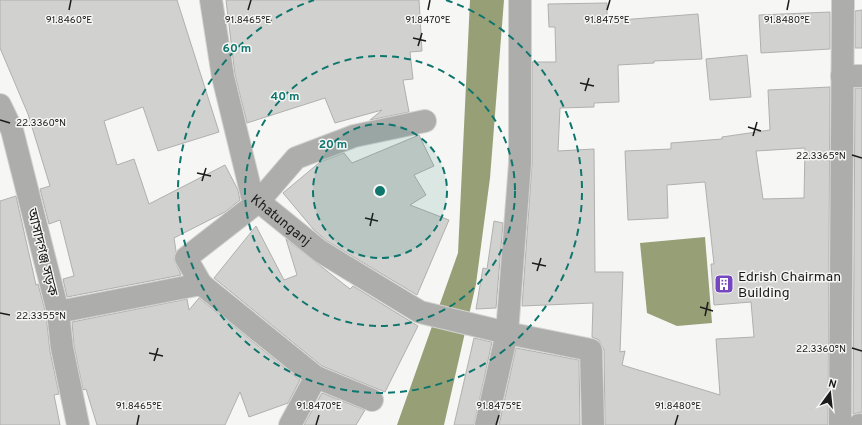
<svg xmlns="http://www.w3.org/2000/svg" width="862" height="425" viewBox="0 0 862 425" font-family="Overpass,'Noto Sans Bengali',sans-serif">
<rect width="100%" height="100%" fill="#f6f7f4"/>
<!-- water -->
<g fill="#979f77">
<polygon points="470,0 504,0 490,178 476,284 444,425 397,425 458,253"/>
<polygon points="705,237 712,323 677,326 647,313 640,243"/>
</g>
<!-- building -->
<g fill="#d1d2cf" stroke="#b0b0ae" fill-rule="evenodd">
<polygon points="0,0 177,0 219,132 158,151 143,107 104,121 117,165 134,159 149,204 225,165 238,190 240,200 225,212 174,238 176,251 174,259 181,275 67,297 63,279 74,276 60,220 49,224 40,189 50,186 28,114 0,48"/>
<polygon points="226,0 419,0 422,51 410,52 413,79 403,80 409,112 370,120 382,110 335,123 325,98 247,123 235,75"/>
<path d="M607,3V21L698,14L702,59L654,61V63L618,65L619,102L594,103V107L560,108L558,151L594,149L595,272H623L620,352L625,351L622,365L720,395L716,339L754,337L751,302L714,305L711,264H714L705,182L667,185L668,218L628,220L625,151L671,149V143L722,139V137L770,130L768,90L830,87L828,425H605L604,350L599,340L592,337L593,303L522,306L532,164V62H556L555,27H549L548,4ZM805,148L804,198L763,199L756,151Z"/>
<polygon points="862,10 862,48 855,48 855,11"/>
<polygon points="830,12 830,49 761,53 759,15"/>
<polygon points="747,55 751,97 710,100 706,59"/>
<polygon points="855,88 862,88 862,412 853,414"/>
<polygon points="419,135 434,166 414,175 426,195 410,205 449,220 417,295 327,241 314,230 283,193 320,162 344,153 352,163"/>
<polygon points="16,196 36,285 38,284 46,314 50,351 59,394 54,395 60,425 0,425 0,201"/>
<polygon points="494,221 503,223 496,308 476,309 483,268 487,269"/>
<polygon points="256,226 284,280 297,275 286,239 350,289 353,286 418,326 385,392 322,366 214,278"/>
<polygon points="199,298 300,380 288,403 249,417 240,392 225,425 97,425 86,389 83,390 74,346 72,322 187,299 189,310"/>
<polygon points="474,338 492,342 474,425 454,425"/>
<polygon points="516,348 579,360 580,425 499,425"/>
<polygon points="322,393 365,410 356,425 304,425"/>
</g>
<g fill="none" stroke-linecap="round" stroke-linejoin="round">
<!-- street casing -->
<g stroke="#d3d4d1" stroke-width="24">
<g id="street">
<path id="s1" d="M211,0L223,77L252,196L320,251L420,312L507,333L520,163V0"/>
<polyline points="842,76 862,76"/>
<polyline points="0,105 12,130 58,312 62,348 78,425"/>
<polyline points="58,312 201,284"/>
<polyline points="372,400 316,377 201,284 186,258 258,202 296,158 354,136 425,121"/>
<polyline points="290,425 316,377"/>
<polyline points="486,425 507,333 591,350 593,425"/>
<polyline points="840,425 843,0"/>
<polyline points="859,425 862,425"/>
</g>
</g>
<!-- street -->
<use href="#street" stroke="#adadac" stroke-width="22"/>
</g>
<!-- ticks -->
<path fill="none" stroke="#1a1b1a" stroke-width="1.5" d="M69,10L71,0M248,10L251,0M428,10L430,0M607,10L610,0M787,10L789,0M413,38L426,41M418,46L422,33M580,83L594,86M585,91L589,78M0,120L10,123M748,127L761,131M753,136L757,122M852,155L862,158M197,173L211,176M202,181L206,168M365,218L378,221M370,226L373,213M532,263L546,266M537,271L541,258M700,307L713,311M0,313L10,315M705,316L708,302M852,348L862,351M149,353L163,356M154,361L158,348M137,425L139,415M316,425L319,415M496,425L499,415M675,425L678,415"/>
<!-- distance rings -->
<circle cx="380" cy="191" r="67" fill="#0f766e" fill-opacity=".12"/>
<g fill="none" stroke="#0f766e" stroke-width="2" stroke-dasharray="7 5">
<circle cx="380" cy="191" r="67"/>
<circle cx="380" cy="191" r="135"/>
<path d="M446 0A202 202 0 1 1 314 0"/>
</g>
<!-- icons -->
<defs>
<g id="building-square" transform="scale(1)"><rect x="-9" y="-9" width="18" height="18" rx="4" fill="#7447bf" stroke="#f6f7f4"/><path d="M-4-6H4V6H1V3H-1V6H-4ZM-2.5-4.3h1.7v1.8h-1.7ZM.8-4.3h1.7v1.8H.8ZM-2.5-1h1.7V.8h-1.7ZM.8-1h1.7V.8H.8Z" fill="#fff"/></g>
</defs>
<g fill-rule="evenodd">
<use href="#building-square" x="724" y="284"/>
</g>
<g text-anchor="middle" stroke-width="3" stroke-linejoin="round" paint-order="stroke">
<!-- street labels -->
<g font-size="14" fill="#1a1b1a" stroke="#f6f7f4">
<text dy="5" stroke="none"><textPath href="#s1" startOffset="238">Khatunganj</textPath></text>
<text transform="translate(43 252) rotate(76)" y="5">আসাদগঞ্জ সড়ক</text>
</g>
<!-- poi labels -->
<g font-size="14" fill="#1a1b1a" stroke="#f6f7f4" text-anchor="start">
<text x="738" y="281">Edrish Chairman<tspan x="738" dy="16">Building</tspan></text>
</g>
</g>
<g font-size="10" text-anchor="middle" fill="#1a1b1a" stroke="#f6f7f4" stroke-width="3" stroke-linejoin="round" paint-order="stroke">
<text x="69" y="23">91.8460°E</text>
<text x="248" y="23">91.8465°E</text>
<text x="428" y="23">91.8470°E</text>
<text x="607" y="23">91.8475°E</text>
<text x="787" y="23">91.8480°E</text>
<text x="41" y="126">22.3360°N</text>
<text x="821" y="159">22.3365°N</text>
<text x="41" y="319">22.3355°N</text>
<text x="821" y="352">22.3360°N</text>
<text x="139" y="409">91.8465°E</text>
<text x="319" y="409">91.8470°E</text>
<text x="499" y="409">91.8475°E</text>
<text x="678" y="409">91.8480°E</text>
</g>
<circle cx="380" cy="191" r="6" fill="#0f766e" stroke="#f6f7f4" stroke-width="2"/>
<g font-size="12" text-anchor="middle" font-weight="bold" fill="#0f766e" stroke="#f6f7f4" stroke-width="3" stroke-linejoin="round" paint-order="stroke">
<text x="237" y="52">60 m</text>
<text x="285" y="100">40 m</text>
<text x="333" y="148">20 m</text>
</g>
<!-- north arrow -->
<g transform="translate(830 393) rotate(15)" stroke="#f6f7f4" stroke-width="3" paint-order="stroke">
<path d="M0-3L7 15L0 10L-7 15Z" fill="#1a1b1a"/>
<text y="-6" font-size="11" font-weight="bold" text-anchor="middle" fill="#1a1b1a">N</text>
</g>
</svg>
